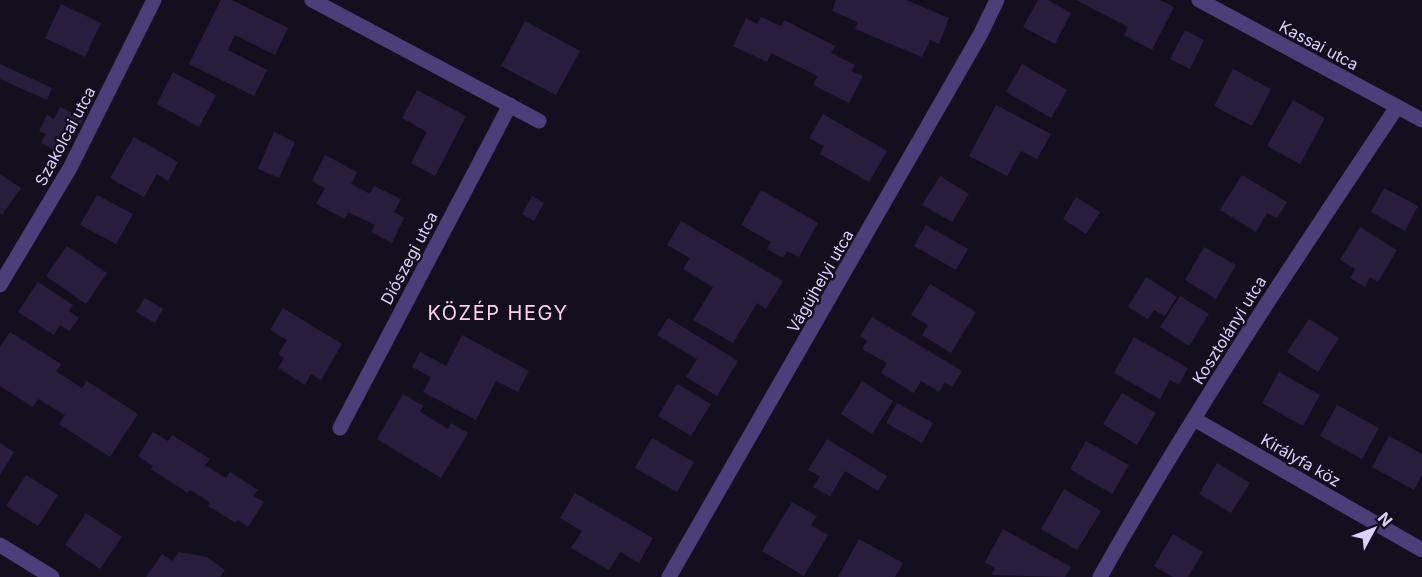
<svg xmlns="http://www.w3.org/2000/svg" width="1422" height="577" viewBox="0 0 1422 577" font-family="Inter,sans-serif">
<rect width="100%" height="100%" fill="#140f1f"/>
<!-- building -->
<g fill="#291d3e">
<polygon points="221,0 232,0 288,28 275,55 235,35 228,50 267,70 254,96 189,64"/>
<polygon points="836,0 906,0 949,18 939,44 930,40 922,57 855,29 858,22 832,11"/>
<polygon points="1038,0 1048,0 1071,13 1055,44 1023,27"/>
<polygon points="1076,0 1160,0 1174,7 1152,50 1124,35 1128,27"/>
<polygon points="61,4 101,23 85,57 45,38"/>
<polygon points="761,17 781,26 784,20 835,46 831,53 855,65 851,71 863,76 849,103 813,85 818,76 771,53 767,62 733,46 746,18 757,24"/>
<polygon points="525,21 580,51 556,95 501,66"/>
<polygon points="1185,30 1204,40 1190,69 1170,59"/>
<polygon points="0,64 52,88 47,100 0,79"/>
<polygon points="1022,64 1067,90 1051,118 1006,92"/>
<polygon points="1233,69 1271,89 1252,126 1214,106"/>
<polygon points="173,72 216,95 199,127 157,104"/>
<polygon points="417,90 466,116 435,176 411,163 427,132 402,118"/>
<polygon points="1293,100 1325,118 1300,164 1267,146"/>
<polygon points="996,105 1051,134 1037,159 1021,151 1007,176 969,156"/>
<polygon points="60,107 84,119 64,155 41,143 46,134 39,131 47,115 54,119"/>
<polygon points="823,114 887,151 869,182 820,154 824,146 809,138"/>
<polygon points="274,132 295,142 279,178 258,169"/>
<polygon points="134,137 178,162 168,181 157,174 144,197 110,178"/>
<polygon points="325,155 357,172 351,184 370,194 374,186 401,199 394,212 404,218 392,243 371,232 375,225 348,212 345,219 316,204 325,188 312,181"/>
<polygon points="0,174 21,188 2,215 0,213"/>
<polygon points="1242,175 1287,202 1277,218 1267,213 1256,232 1220,210"/>
<polygon points="940,176 969,194 952,222 922,205"/>
<polygon points="1384,188 1418,206 1405,231 1371,212"/>
<polygon points="761,190 818,223 799,257 787,251 783,258 767,249 771,242 741,225"/>
<polygon points="97,195 133,214 116,244 80,225"/>
<polygon points="532,196 544,203 534,221 522,214"/>
<polygon points="1076,197 1100,212 1086,234 1063,219"/>
<polygon points="681,221 783,281 766,309 757,303 733,343 693,320 713,287 683,269 690,258 667,245"/>
<polygon points="926,225 968,249 956,270 914,246"/>
<polygon points="1360,227 1397,250 1378,282 1370,277 1365,287 1350,278 1355,269 1340,260"/>
<polygon points="67,246 107,273 86,304 46,276"/>
<polygon points="1204,247 1236,265 1216,299 1185,280"/>
<polygon points="1146,277 1177,297 1165,316 1154,310 1148,319 1128,307"/>
<polygon points="38,282 73,305 69,311 79,318 69,331 60,325 54,335 18,312"/>
<polygon points="930,284 976,312 951,353 922,335 928,325 911,315"/>
<polygon points="1180,296 1209,314 1189,346 1160,327"/>
<polygon points="145,298 163,309 155,323 136,312"/>
<polygon points="283,308 342,344 321,380 311,374 305,385 278,368 284,358 278,354 287,340 270,330"/>
<polygon points="872,317 962,371 952,387 945,382 939,392 921,381 914,393 881,373 887,363 862,349 867,341 860,336"/>
<polygon points="668,318 738,361 717,396 686,377 697,359 657,335"/>
<polygon points="1309,319 1339,338 1318,372 1287,352"/>
<polygon points="10,332 61,364 56,371 82,388 87,381 138,414 110,457 59,424 65,415 38,399 33,407 0,386 0,347"/>
<polygon points="462,335 529,371 518,392 496,381 476,420 423,392 431,377 412,367 420,352 446,366"/>
<polygon points="1134,337 1188,368 1179,385 1170,380 1160,399 1114,373"/>
<polygon points="1279,372 1320,395 1303,426 1262,403"/>
<polygon points="862,381 893,401 872,434 841,414"/>
<polygon points="677,384 711,404 691,436 658,416"/>
<polygon points="1122,393 1156,413 1137,445 1103,424"/>
<polygon points="403,394 423,406 420,412 448,429 451,423 468,433 441,478 377,439"/>
<polygon points="897,403 933,423 922,443 886,423"/>
<polygon points="1337,405 1379,428 1362,459 1320,436"/>
<polygon points="153,432 168,441 172,435 210,459 205,465 226,478 230,472 258,490 253,496 264,502 248,527 238,520 236,523 208,506 210,502 190,490 188,493 151,469 153,466 138,456"/>
<polygon points="1389,436 1422,454 1422,475 1414,490 1372,467"/>
<polygon points="652,438 694,462 677,492 635,468"/>
<polygon points="827,439 887,476 878,491 845,471 830,496 813,487 820,476 808,470"/>
<polygon points="1086,441 1129,465 1112,494 1070,469"/>
<polygon points="0,443 14,452 0,475"/>
<polygon points="1217,463 1250,483 1231,513 1199,494"/>
<polygon points="26,475 58,495 38,526 6,506"/>
<polygon points="1064,489 1101,511 1077,550 1041,529"/>
<polygon points="575,493 653,538 639,563 620,552 609,570 571,548 582,531 560,518"/>
<polygon points="792,502 817,516 811,525 828,535 804,576 762,551"/>
<polygon points="86,513 122,537 100,569 65,545"/>
<polygon points="1003,529 1071,567 1065,577 991,575 995,568 985,562"/>
<polygon points="1173,534 1203,552 1188,577 1173,577 1154,566"/>
<polygon points="859,539 903,563 895,577 838,577"/>
<polygon points="179,552 207,557 225,570 220,577 146,577 162,554 172,561"/>
</g>
<g fill="none" stroke-linecap="round" stroke-linejoin="round">
<!-- minor -->
<g stroke="#4a3f79" stroke-width="15">
<polyline points="312,0 539,121"/>
<polyline points="1199,0 1422,120"/>
<polyline points="0,285 70,168 154,0"/>
<polyline points="1194,419 1422,550"/>
<polyline points="340,428 510,105"/>
<polyline points="0,545 52,577"/>
<polyline points="669,577 980,35 997,0"/>
<path d="M1100,577C1191,415 1294,261 1397,107"/>
</g>
</g>
<g text-anchor="middle" stroke-width="5" stroke-linejoin="round" paint-order="stroke">
<!-- street labels -->
<g font-size="16" fill="#dcd1fa" stroke="#140f1f">
<text transform="translate(1319 45) rotate(28)" y="6">Kassai utca</text>
<text transform="translate(65 136) rotate(-62)" y="6">Szakolcai utca</text>
<text transform="translate(409 258) rotate(-62)" y="6">Diószegi utca</text>
<text transform="translate(820 281) rotate(-60)" y="6">Vágújhelyi utca</text>
<text transform="translate(1229 330) rotate(-58)" y="6">Kosztolányi utca</text>
<text transform="translate(1301 460) rotate(30)" y="6">Királyfa köz</text>
</g>
<!-- quarter labels -->
<g font-size="20" letter-spacing="1.5" fill="#fad3e6" stroke="#140f1f">
<text x="498" y="320">KÖZÉP HEGY</text>
</g>
</g>
<!-- north arrow -->
<g transform="translate(1374 529) rotate(49)" stroke="#140f1f" stroke-width="4.5" paint-order="stroke">
<path d="M0-4.5L10 22L0 15L-10 22Z" fill="#dcd1fa"/>
<text y="-9" font-size="16" font-weight="bold" text-anchor="middle" fill="#dcd1fa">N</text>
</g>
</svg>
